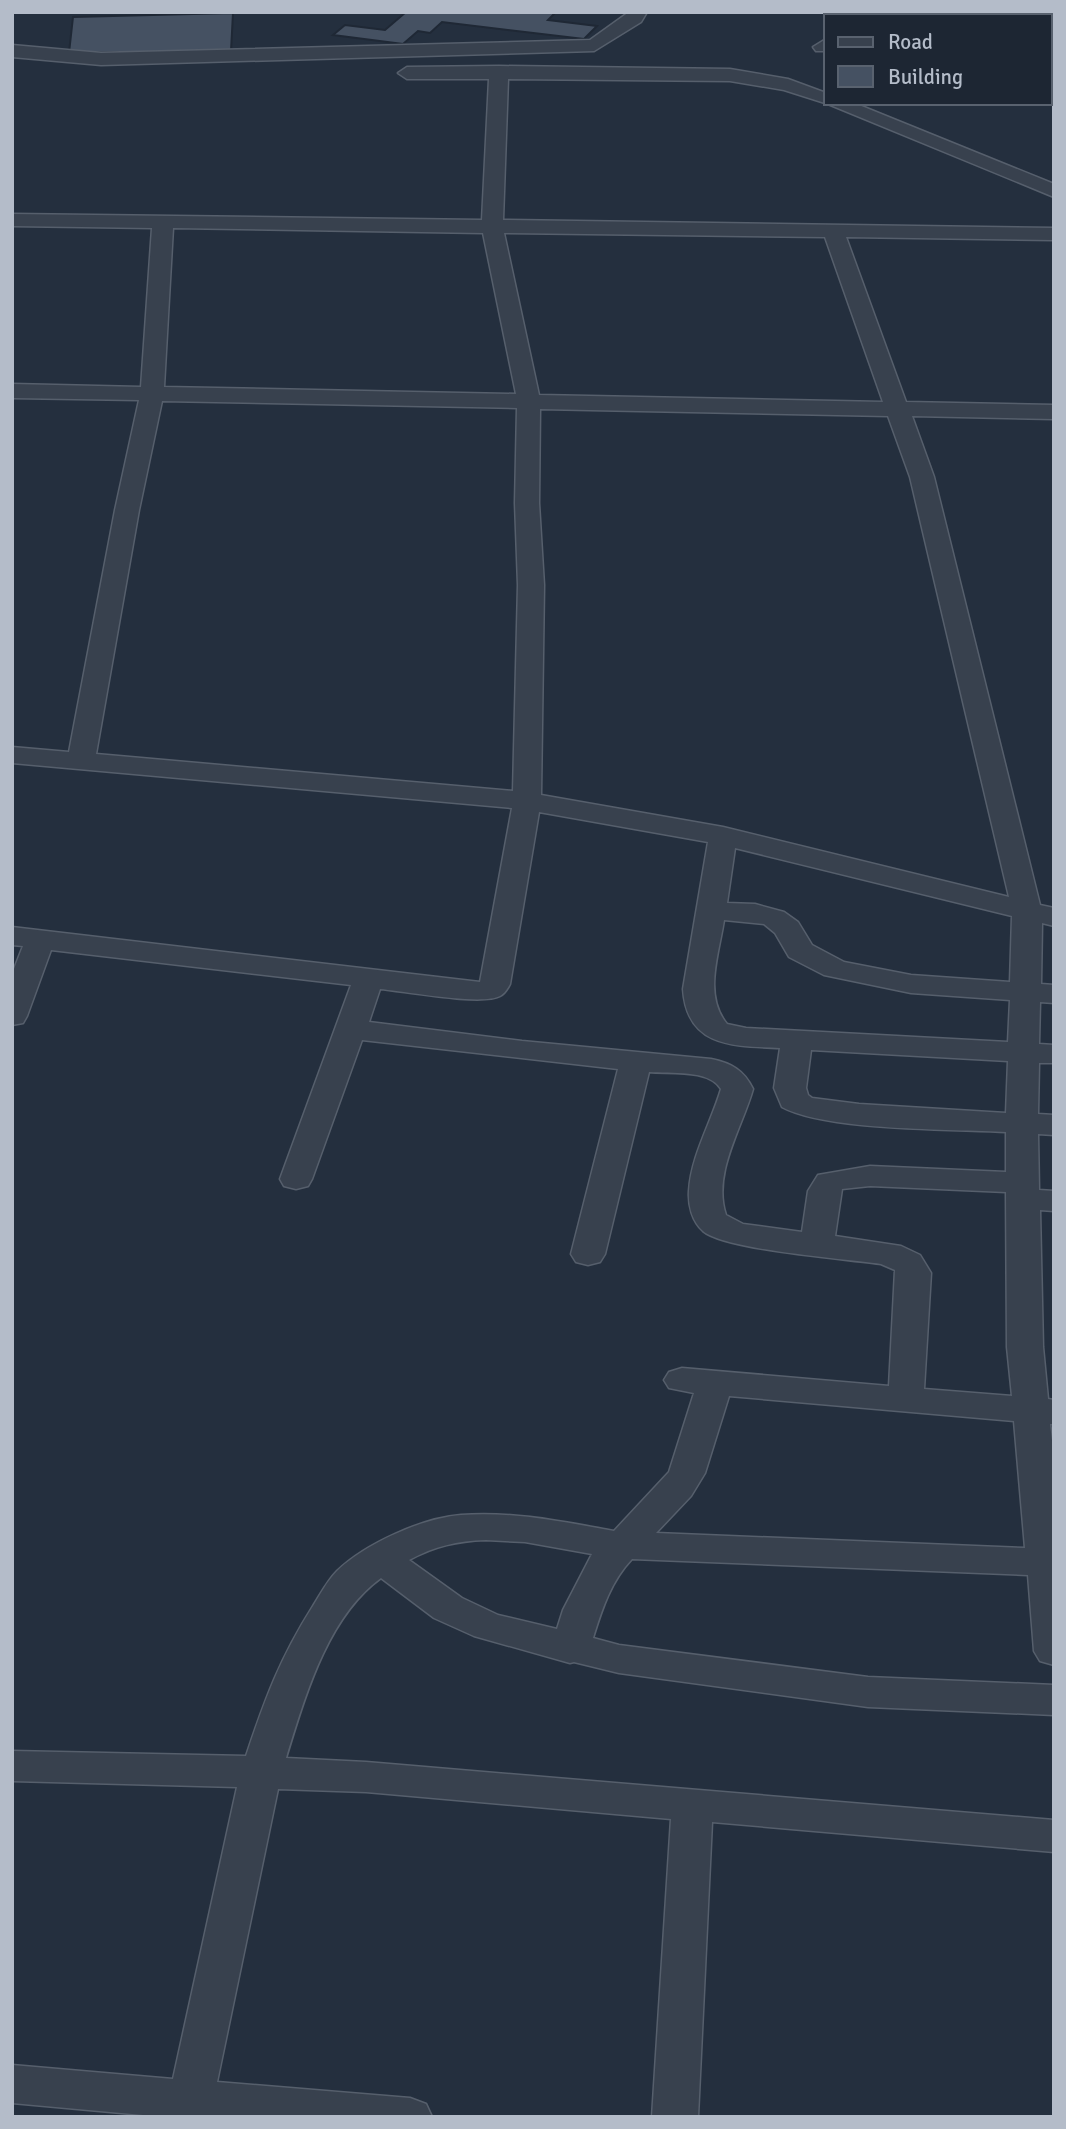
<svg xmlns="http://www.w3.org/2000/svg" width="1066" height="2129" viewBox="0 0 1066 2129" font-family="Signika,sans-serif">
<rect width="100%" height="100%" fill="#242f3e"/>
<!-- building -->
<g fill="#455162" stroke="#1f2835" stroke-width="2">
<polygon points="406,12 556,12 548,20 597,26 584,39 442,22 430,33 418,31 403,44 333,35 345,25 385,30"/>
<polygon points="855,12 940,12 946,16 860,16"/>
<polygon points="233,13 231,51 69,53 73,17"/>
</g>
<g fill="none" stroke-linecap="round" stroke-linejoin="round">
<!-- minor casing -->
<g stroke="#565f6c" stroke-width="3">
<g id="minor">
<polygon points="629,12 647,12 641,22 594,51 101,65 12,57 12,45 101,53 590,40"/>
<polygon points="1004,12 1025,12 1028,16 1007,16"/>
<rect x="1050" y="28" width="4" height="11"/>
<polygon points="826,39 826,51 816,51 813,47"/>
<path d="M499,66L730,69L788,79L826,93V103H854L1054,184V197L828,104L784,90L730,81L508,79L503,220L1054,228V240L846,237L906,402L1054,405V419L912,416L934,477L1040,905L1054,908V926L1042,923L1041,984L1054,985V1003L1040,1002L1039,1044L1054,1045V1063H1039L1038,1114L1054,1115V1135L1038,1134L1039,1190L1054,1191V1211L1040,1210L1043,1347L1048,1399L1054,1400V1424H1050L1054,1457V1665L1040,1661L1034,1651L1028,1575L632,1559C611,1581 602,1609 593,1638L619,1645L868,1677L1054,1685V1715L868,1707L619,1673L574,1662L570,1663L474,1636L434,1618L381,1578C327,1617 305,1697 286,1758L366,1762L1054,1820V1852L712,1822L698,2117H652L671,1819L366,1792L278,1789L217,2082L410,2098L426,2104L432,2117H165L12,2103V2065L173,2079L237,1787L12,1781V1751L246,1756C265,1699 280,1658 313,1606C320,1595 327,1581 337,1571C365,1544 422,1518 461,1515C513,1511 564,1522 614,1531L669,1472L694,1393L669,1388L664,1380L669,1372L682,1368L889,1386L895,1270L881,1264C847,1259 725,1250 703,1231C692,1221 688,1205 689,1191C691,1156 711,1123 721,1089C709,1069 670,1074 649,1072L605,1254L600,1262L588,1265L576,1262L571,1254L618,1069L362,1040L312,1179L308,1186L296,1189L284,1186L280,1179L351,985L51,950L27,1016L23,1023L12,1025V974L23,946L12,945V927L480,982L512,808L12,763V747L69,752L115,510L139,400L12,398V384L141,387L152,228L12,226V214L482,220L489,79H407L398,73L407,67ZM173,228L483,233L516,394L164,387ZM504,233L825,237L883,402L539,395ZM162,401L517,408L515,503L518,585L513,791L96,754L139,510ZM540,409L888,416L910,477L1009,897L723,827L541,795L544,585L539,503ZM539,812L708,842L683,989C687,1048 734,1046 780,1048L774,1088L782,1107C826,1131 951,1129 1006,1132V1172L870,1166L818,1175L808,1191L802,1232L743,1224L726,1215C712,1174 742,1128 753,1089C744,1070 731,1063 711,1059L522,1041L369,1022L380,989C403,991 482,1006 500,996C504,994 508,988 510,984ZM735,848L1012,916L1010,982L911,975L844,962L812,945L798,922L784,912L755,904L727,903ZM724,920L764,924L775,933L789,957L824,975L911,993L1010,1000L1008,1042L746,1028L727,1024C703,995 719,954 724,920ZM811,1050L1008,1061L1006,1113L859,1104L812,1098L808,1095L806,1088ZM870,1186L1006,1192L1007,1347L1012,1396L924,1389L931,1273L920,1255L901,1246L835,1236L842,1189ZM729,1396L1014,1421L1025,1548L656,1533L691,1496L705,1473ZM486,1540L525,1542L592,1554L563,1610L557,1629L498,1615L462,1598L409,1560C435,1546 457,1541 486,1540Z"/>
</g>
</g>
<!-- minor -->
<use href="#minor" fill="#38414e" fill-rule="evenodd"/>
</g>
<!-- border -->
<rect width="1066" height="2129" fill="none" stroke="#b4bcc9" stroke-width="28"/>
<!-- legend -->
<rect x="824" y="14" width="228" height="91" fill="#1d2633" stroke="#59626f" stroke-width="2"/>
<rect x="838" y="37" width="35" height="10" fill="#38414e" stroke="#59626f" stroke-width="2"/>
<text x="888" y="49" font-size="21" fill="#b4bcc9">Road</text>
<rect x="838" y="66" width="35" height="21" fill="#455162" stroke="#59626f" stroke-width="2"/>
<text x="888" y="84" font-size="21" fill="#b4bcc9">Building</text>
</svg>
